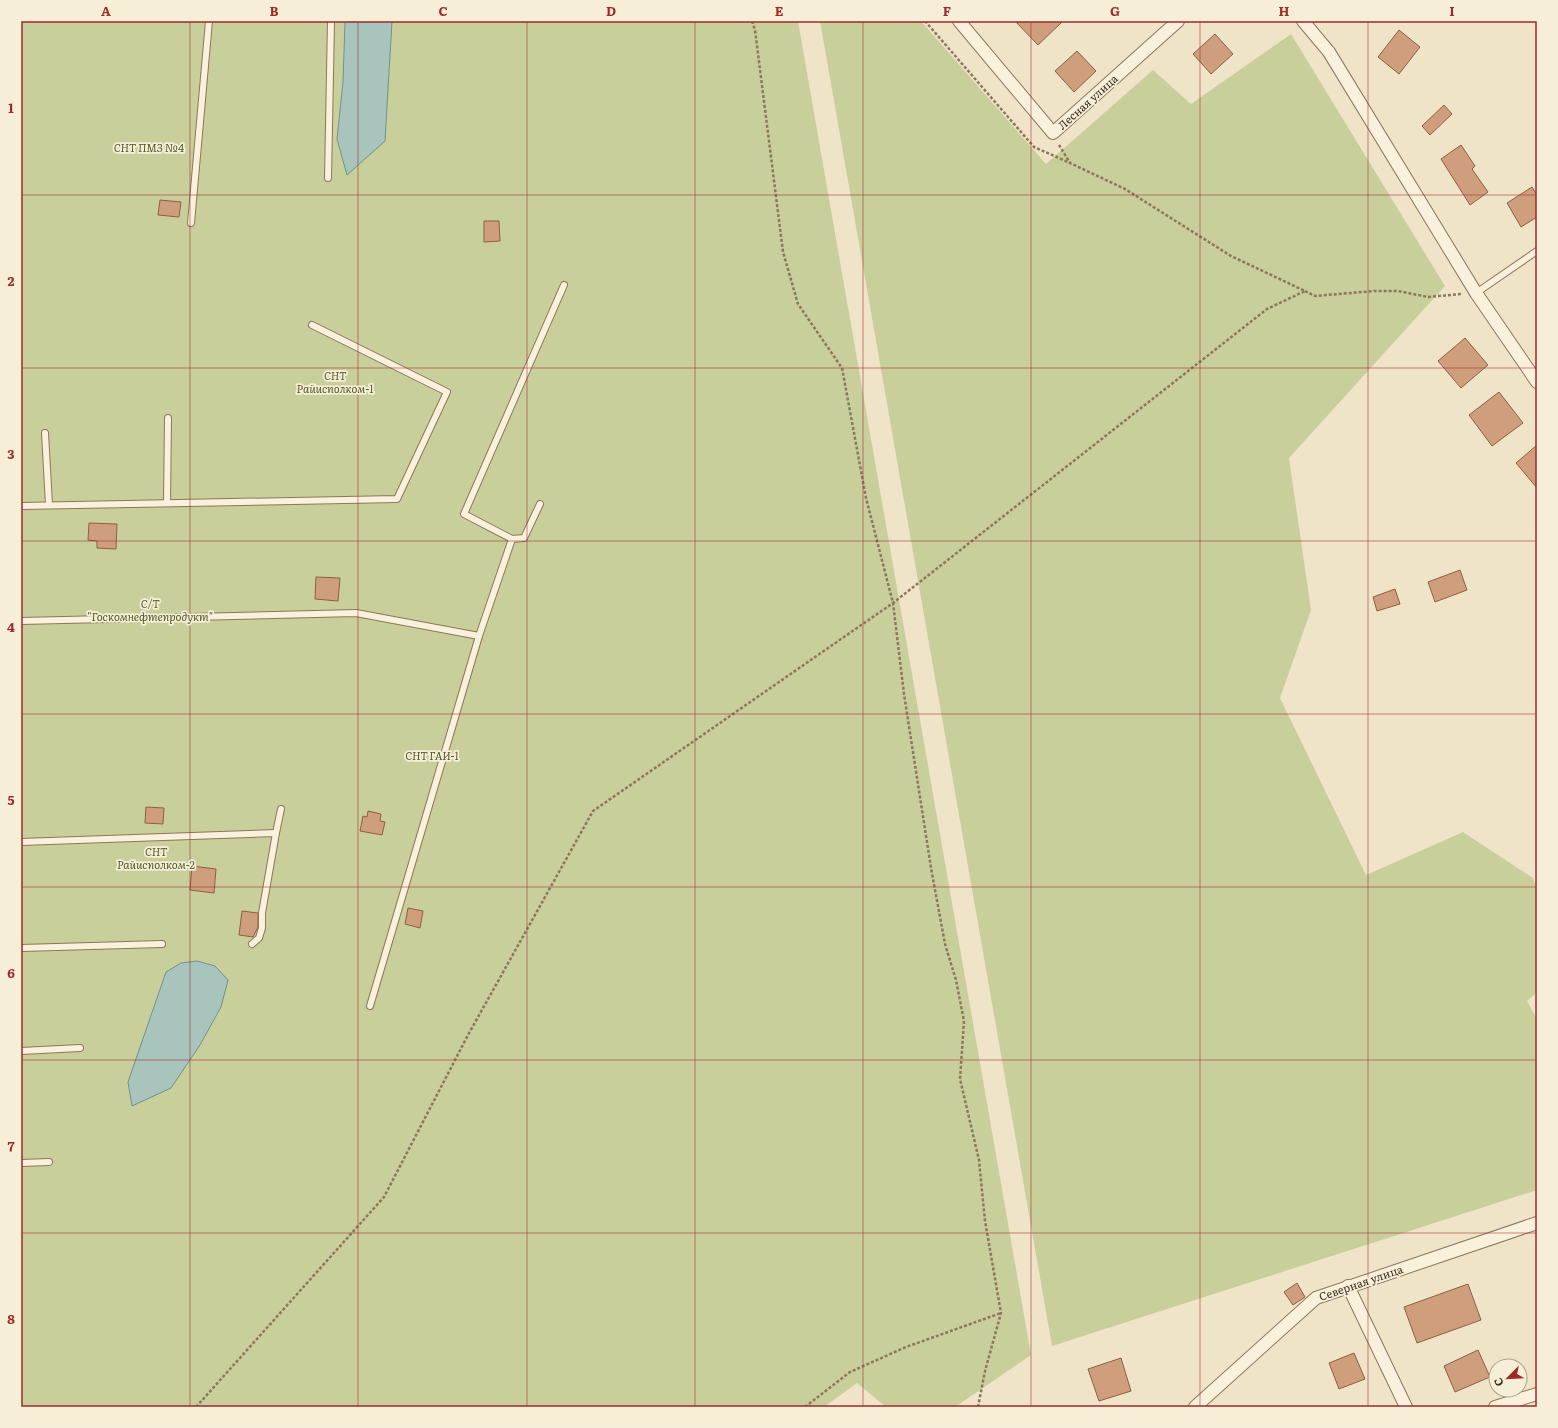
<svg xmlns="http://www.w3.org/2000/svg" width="1558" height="1428" viewBox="0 0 1558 1428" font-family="Literata,serif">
<rect width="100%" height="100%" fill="#f0e4c8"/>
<!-- green -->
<g fill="#c9cf9b">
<polygon points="21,21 798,21 1031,1355 958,1405 952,1407 886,1407 857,1383 824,1407 21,1407"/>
<polygon points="820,21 921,21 1046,164 1153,70 1191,104 1291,34 1445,286 1289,458 1311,610 1280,698 1366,875 1463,832 1533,878 1537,890 1537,992 1527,1001 1537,1019 1537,1190 1052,1346"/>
</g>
<!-- water -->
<g fill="#a9c4bc" stroke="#6f938a">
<polygon points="345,21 392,21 385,141 347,175 337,139 343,82"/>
<polygon points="197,961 215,966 228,980 221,1007 200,1045 171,1088 132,1106 128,1082 166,972 181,963"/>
</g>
<!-- building -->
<g fill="#cf9f7d" stroke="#8d5f41">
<polygon points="1015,21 1063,21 1038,45"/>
<polygon points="1399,30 1420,47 1399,74 1378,57"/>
<polygon points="1215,34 1233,54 1211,74 1193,54"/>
<polygon points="1077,51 1096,71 1074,92 1055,71"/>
<polygon points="1444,105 1452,114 1430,135 1422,126"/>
<polygon points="1461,145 1475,166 1472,169 1488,192 1470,205 1441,159"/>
<polygon points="1532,187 1537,195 1537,217 1521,227 1507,203"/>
<polygon points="160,200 181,202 179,217 158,215"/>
<polygon points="484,221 499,221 500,241 484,242"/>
<polygon points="1465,338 1488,365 1461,388 1438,361"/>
<polygon points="1499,392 1523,423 1492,446 1469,415"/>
<polygon points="1537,445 1537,488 1516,463"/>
<polygon points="89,523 117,524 116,549 97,548 97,541 88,540"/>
<polygon points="1460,570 1467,590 1435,602 1428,582"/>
<polygon points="316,577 340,578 338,601 315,599"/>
<polygon points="1395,589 1400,604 1377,611 1373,597"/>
<polygon points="146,807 164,808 163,824 145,823"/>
<polygon points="368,811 381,814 380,821 385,822 382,835 360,831 363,816 367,817"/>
<polygon points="192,866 216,869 214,893 190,890"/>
<polygon points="408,908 423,911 420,928 405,924"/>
<polygon points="242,911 258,913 258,927 253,937 239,935"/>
<polygon points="1297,1283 1305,1297 1293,1305 1284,1292"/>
<polygon points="1468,1284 1481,1320 1417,1343 1404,1307"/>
<polygon points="1478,1350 1490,1377 1455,1392 1444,1366"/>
<polygon points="1354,1353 1365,1379 1339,1389 1329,1363"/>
<polygon points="1121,1358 1131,1391 1099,1401 1088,1369"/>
</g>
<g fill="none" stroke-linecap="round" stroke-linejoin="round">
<!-- service casing -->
<g stroke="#8d765c" stroke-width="8">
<g id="service">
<polyline points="328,178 331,21"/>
<polyline points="191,223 209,21"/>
<polyline points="1476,293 1537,251"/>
<polyline points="45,433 49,505"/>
<polyline points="167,503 168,418"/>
<polyline points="21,506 397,499 447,392 312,325"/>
<polyline points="512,539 464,514 564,285"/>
<polyline points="21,621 356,613 479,636"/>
<polyline points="276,833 281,809"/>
<polyline points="21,842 276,833 262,913 262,928 259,938 252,944"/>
<polyline points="21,948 162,944"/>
<polyline points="370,1006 479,636 512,539 524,538 540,504"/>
<polyline points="21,1051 80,1048"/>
<polyline points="21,1163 49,1162"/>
</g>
</g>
<!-- minor casing -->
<g stroke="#8d765c" stroke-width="14">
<g id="minor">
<polyline points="959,21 1053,133 1178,21"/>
<polyline points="1303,21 1329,52 1476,293 1537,382"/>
<polyline points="1348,1286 1406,1407"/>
<polyline points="1195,1407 1316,1298 1537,1223"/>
<polyline points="1495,1407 1537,1394"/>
</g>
</g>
<!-- path -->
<g stroke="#8d765c" stroke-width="2.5" stroke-dasharray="3 2" stroke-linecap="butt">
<polyline points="752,21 755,30 783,252 798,304 842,368 866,498 893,603 904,694 931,868 945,944 956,980 964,1021 960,1079 979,1160 985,1221 1001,1313 985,1371 978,1407"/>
<polyline points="925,21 1034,147 1070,163"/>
<polyline points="1305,291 1315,296 1375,291 1398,291 1428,297 1462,294"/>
<polyline points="196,1407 384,1197 468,1035 593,811 893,603 1267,309 1305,291 1231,256 1125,189 1070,163 1059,145"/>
<polyline points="805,1407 850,1372 906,1347 1001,1313"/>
</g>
<!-- service -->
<use href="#service" stroke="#faf1dc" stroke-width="6"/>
<!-- minor -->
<use href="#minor" stroke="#faf1dc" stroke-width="12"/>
</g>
<!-- grid -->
<path fill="none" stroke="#9e2a2b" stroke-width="1" stroke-opacity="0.55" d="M190,21V1407M358,21V1407M527,21V1407M695,21V1407M863,21V1407M1031,21V1407M1200,21V1407M1368,21V1407M21,195H1537M21,368H1537M21,541H1537M21,714H1537M21,887H1537M21,1060H1537M21,1233H1537"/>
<g text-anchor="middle" stroke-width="3.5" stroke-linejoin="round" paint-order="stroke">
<!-- street labels -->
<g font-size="11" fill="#3d2e20" stroke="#f7eed8">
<text transform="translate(1088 102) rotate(-42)" y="4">Лесная улица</text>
<text transform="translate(1361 1283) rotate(-19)" y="4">Северная улица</text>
</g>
<!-- park labels -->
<g font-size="11" font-style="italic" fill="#4d5a26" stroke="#f7eed8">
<text x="149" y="152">СНТ ПМЗ №4</text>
<text x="335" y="380">СНТ<tspan x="335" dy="13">Райисполком-1</tspan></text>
<text x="150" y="608">С/Т<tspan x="150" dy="13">"Госкомнефтепродукт"</tspan></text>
<text x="432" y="760">СНТ ГАИ-1</text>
<text x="156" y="856">СНТ<tspan x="156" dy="13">Райисполком-2</tspan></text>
</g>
</g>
<!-- border -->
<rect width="1558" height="1428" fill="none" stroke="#f7eed8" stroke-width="44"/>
<!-- north arrow -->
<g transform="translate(1508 1378) rotate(246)"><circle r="19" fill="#f7eed8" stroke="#ada18e"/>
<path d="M0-3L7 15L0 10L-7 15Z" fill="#9e2a2b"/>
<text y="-6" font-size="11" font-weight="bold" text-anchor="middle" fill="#3d2e20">С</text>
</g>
<rect x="22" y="22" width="1514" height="1384" fill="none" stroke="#9e2a2b" stroke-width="1.5"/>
<g font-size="13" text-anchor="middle" font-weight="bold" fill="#9e2a2b">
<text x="106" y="16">A</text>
<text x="274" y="16">B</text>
<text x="443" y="16">C</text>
<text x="611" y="16">D</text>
<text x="779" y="16">E</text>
<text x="947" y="16">F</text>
<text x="1115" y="16">G</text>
<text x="1284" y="16">H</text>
<text x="1452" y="16">I</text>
<text x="11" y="113">1</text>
<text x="11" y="286">2</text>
<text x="11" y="459">3</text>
<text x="11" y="632">4</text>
<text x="11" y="805">5</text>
<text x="11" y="978">6</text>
<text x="11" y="1151">7</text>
<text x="11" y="1324">8</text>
</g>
</svg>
